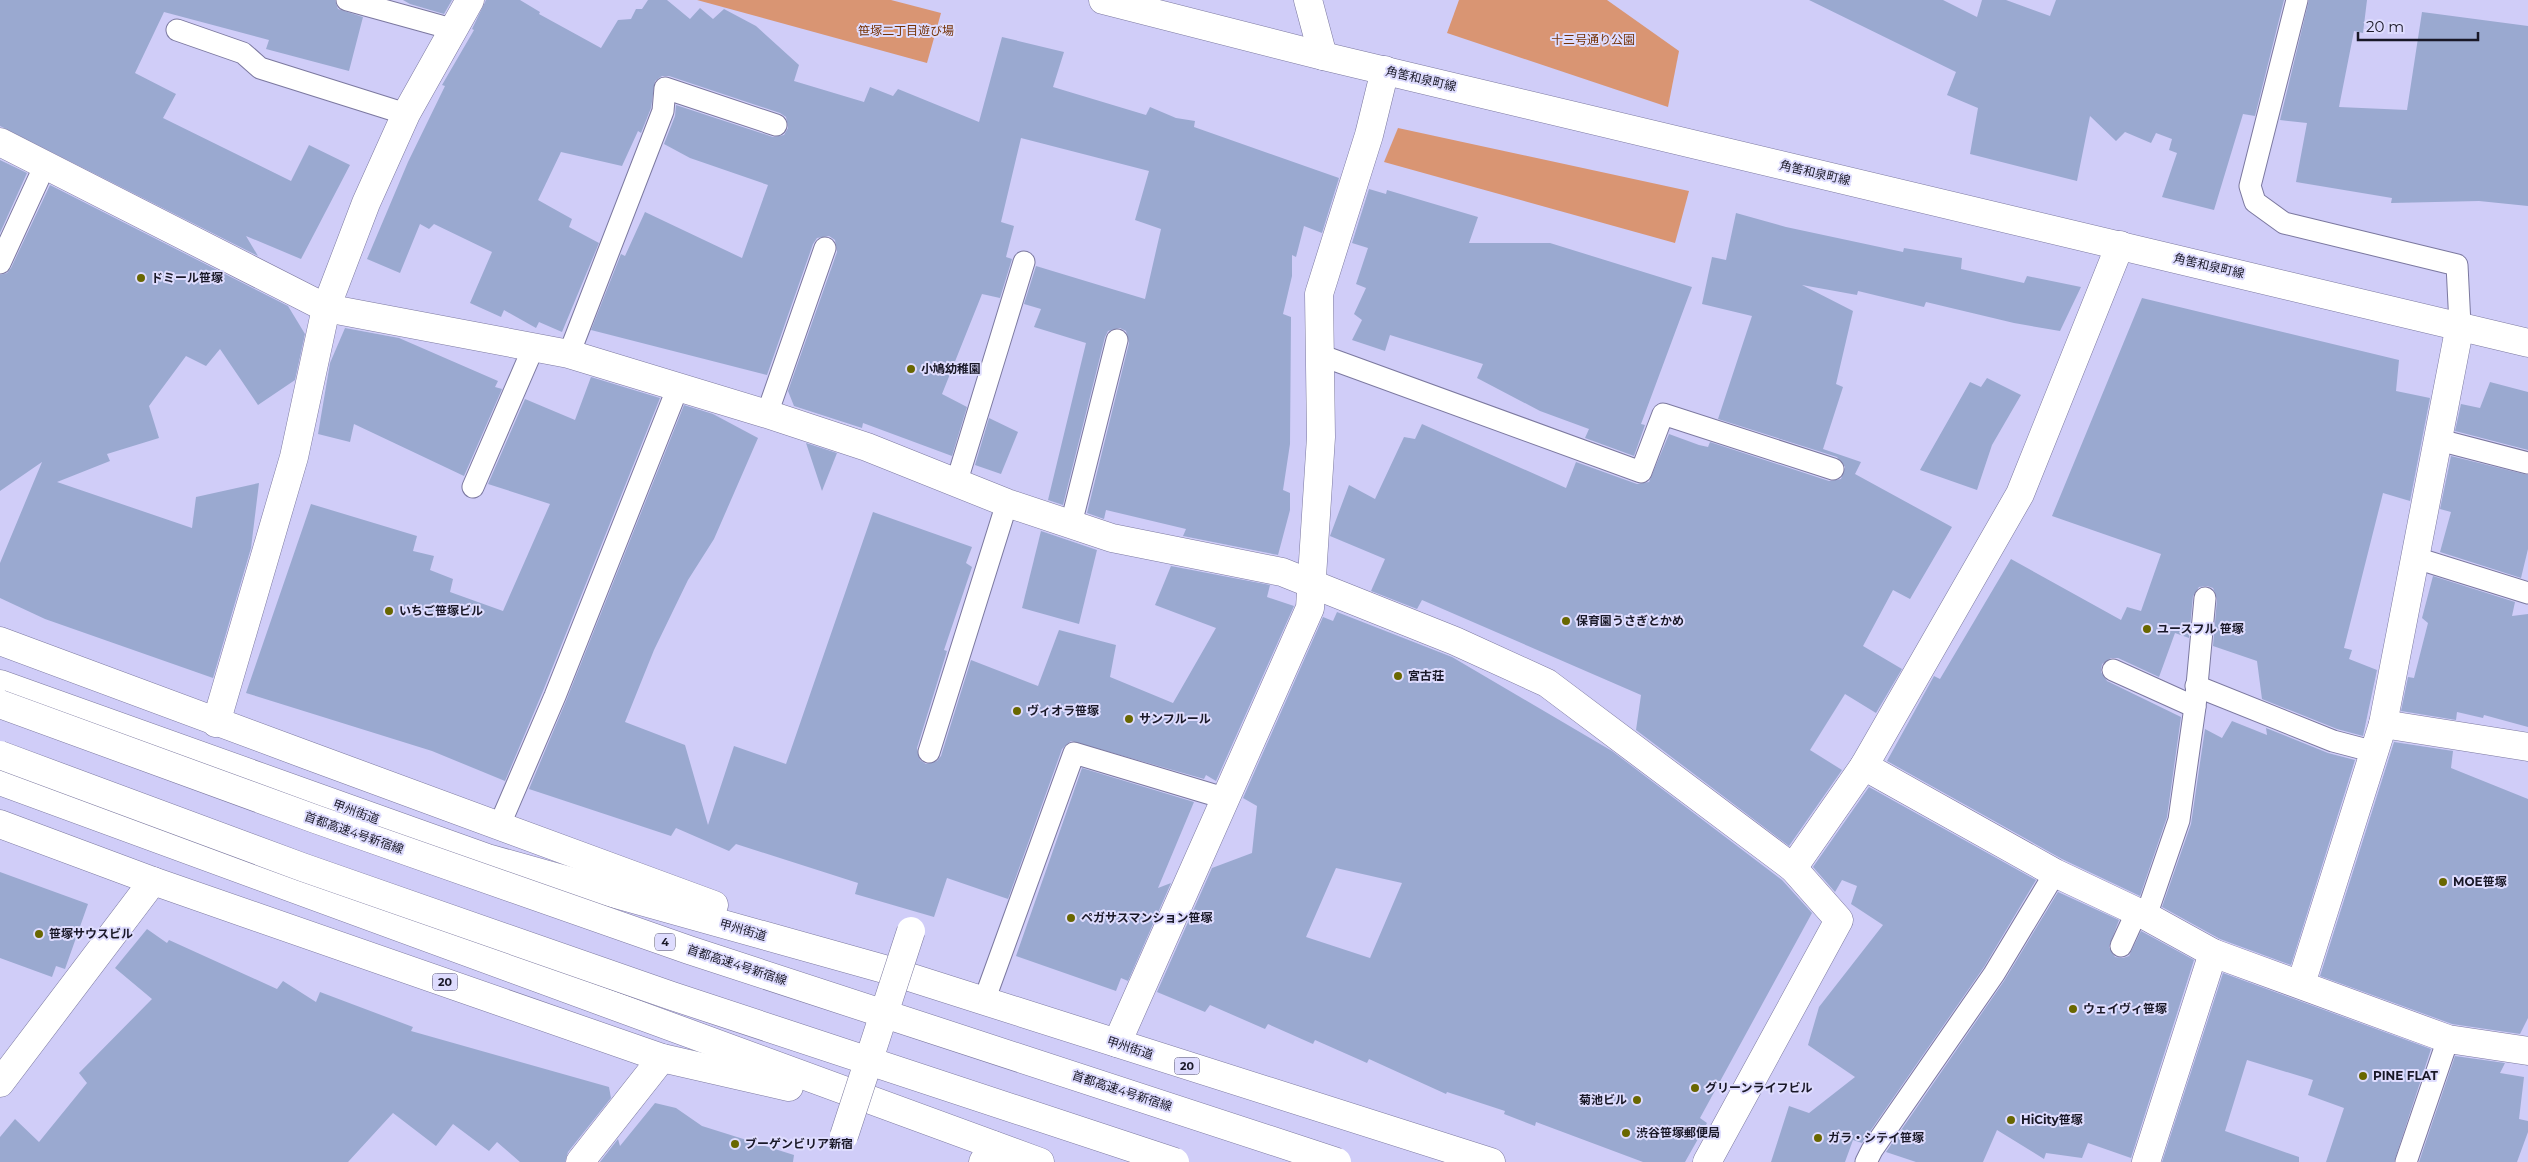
<svg xmlns="http://www.w3.org/2000/svg" width="2528" height="1162" viewBox="0 0 2528 1162" font-family="Montserrat,'Noto Sans JP',sans-serif">
<rect width="100%" height="100%" fill="#d0cdf8"/>
<!-- green -->
<g fill="#d99573">
<polygon points="697,0 891,0 941,13 927,63"/>
<polygon points="1459,0 1607,0 1679,51 1668,107 1447,33"/>
<polygon points="1398,128 1689,191 1675,243 1384,162"/>
</g>
<!-- building -->
<g fill="#9aa9d0" fill-rule="evenodd">
<polygon points="0,0 335,0 338,9 363,17 349,71 266,49 269,40 164,12 135,73 176,94 163,118 291,181 309,145 350,165 301,259 246,236 258,256 0,126"/>
<polygon points="403,0 452,0 444,14 410,4"/>
<polygon points="486,0 520,0 540,12 539,14 601,48 618,20 631,19 636,9 642,9 648,0 667,0 690,19 700,8 713,19 724,9 756,26 799,65 794,81 864,102 870,87 893,96 898,89 979,122 1002,37 1064,52 1053,87 1146,115 1150,107 1176,118 1195,121 1194,127 1339,178 1322,233 1304,226 1296,257 1292,255 1292,276 1283,314 1291,317 1290,444 1283,490 1290,493 1290,510 1278,555 1183,536 1186,529 1106,510 1104,519 1087,513 1129,343 1126,331 1120,328 1108,331 1105,337 1063,505 1048,500 1086,343 1034,327 1041,309 1024,304 1036,266 1145,299 1161,229 1135,220 1149,171 1021,138 1001,222 1014,226 1006,257 1012,259 1000,298 982,294 942,394 967,407 952,456 863,423 862,428 794,406 788,391 837,252 835,240 829,236 817,238 813,244 767,375 591,330 621,254 625,256 645,212 742,258 768,185 690,158 664,144 675,116 676,105 773,137 784,135 788,128 786,117 780,113 669,76 662,76 655,81 651,108 641,133 638,131 622,166 561,152 538,200 572,219 569,227 599,243 562,332 539,322 536,328 504,310 501,317 470,303 492,252 434,224 429,229 420,224 400,273 367,259 408,162 445,86 442,85 474,30 472,29"/>
<polygon points="1809,0 1943,0 1977,17 1982,0 2006,0 2050,16 2056,0 2284,0 2255,116 2243,114 2214,210 2162,197 2177,153 2169,150 2172,139 2156,133 2151,143 2125,132 2116,141 2090,116 2077,181 1970,154 1978,108 1947,95 1956,72"/>
<polygon points="2309,0 2367,0 2363,33 2354,31 2339,107 2407,110 2422,12 2528,26 2528,206 2479,201 2391,203 2392,198 2296,182 2307,123 2280,120"/>
<polygon points="0,160 27,173 0,233"/>
<polygon points="50,185 288,306 305,334 295,380 258,405 220,349 206,366 186,356 149,406 159,438 107,454 110,461 57,482 192,528 196,497 259,483 251,548 213,678 45,619 0,598 0,563 42,462 0,491 0,275 7,273 11,268"/>
<polygon points="1369,189 1386,194 1387,190 1478,217 1469,243 1550,243 1692,287 1641,424 1645,425 1634,456 1585,438 1589,429 1540,411 1477,378 1483,364 1390,335 1385,351 1352,340 1362,320 1354,314 1366,288 1356,284 1368,248 1352,243"/>
<polygon points="1736,213 1786,227 1903,252 1904,248 1962,258 1961,269 2024,283 2027,276 2081,287 2060,331 2014,323 1926,302 1924,307 1858,291 1857,295 1802,285 1853,311 1836,384 1843,387 1823,449 1861,462 1855,474 1952,527 1910,599 1893,590 1863,646 1902,669 1876,713 1845,694 1810,750 1842,770 1789,846 1636,730 1641,695 1422,600 1417,609 1371,591 1385,559 1330,536 1349,485 1375,499 1404,437 1415,439 1422,424 1566,488 1576,462 1637,484 1649,482 1669,434 1699,445 1708,447 1710,442 1829,481 1841,479 1845,467 1837,457 1718,419 1752,316 1702,304 1712,257 1726,260"/>
<polygon points="2142,298 2399,360 2396,391 2430,398 2410,501 2383,493 2344,648 2352,650 2349,659 2377,670 2363,736 2337,729 2262,699 2257,661 2213,646 2217,599 2213,588 2207,586 2199,587 2193,596 2189,638 2175,633 2159,677 2118,658 2111,658 2102,664 2101,672 2107,681 2181,717 2167,817 2140,896 2062,859 1887,761 1934,676 1940,679 2011,559 2121,620 2127,607 2141,611 2161,554 2052,516"/>
<polygon points="345,328 399,338 498,381 495,387 502,389 464,476 354,424 350,442 318,434 330,363"/>
<polygon points="591,377 660,398 543,691 505,781 432,751 246,693 311,504 417,536 413,551 434,556 430,570 453,579 450,592 503,611 550,504 488,484 525,399 575,420"/>
<polygon points="1987,378 2021,395 1992,445 1977,490 1920,470 1970,382 1981,387"/>
<polygon points="2490,382 2528,392 2528,450 2455,431 2461,404 2480,408"/>
<polygon points="684,405 713,414 758,438 714,539 688,580 654,650 625,722 685,745 708,825 734,746 786,764 873,512 972,547 966,563 972,567 944,650 947,651 917,748 920,760 926,764 937,761 941,756 971,660 1038,686 1059,630 1116,645 1110,677 1173,703 1216,628 1155,605 1171,566 1270,585 1267,597 1294,606 1216,781 1206,775 1204,779 1071,741 1062,749 1008,899 947,878 934,917 855,894 858,883 736,844 729,851 676,828 671,836 529,789 566,701"/>
<polygon points="989,418 1018,432 1001,474 975,465"/>
<polygon points="806,443 837,453 822,491"/>
<polygon points="2451,456 2528,475 2528,549 2521,578 2440,552 2451,512 2440,509"/>
<polygon points="1041,531 1097,550 1079,624 1022,608"/>
<polygon points="2433,576 2515,602 2512,616 2528,614 2528,727 2484,715 2483,718 2457,712 2456,720 2401,711 2408,677 2414,678 2428,623 2422,618"/>
<path d="M1337,612L1452,657L1612,751L1782,880L1812,913L1700,1118L1707,1123L1685,1162H1643L1536,1122L1535,1126L1504,1114L1505,1111L1447,1092L1446,1094L1369,1059L1367,1063L1315,1040L1313,1044L1268,1024L1265,1029L1210,1005L1205,1012L1157,992L1212,868L1252,853L1257,806L1243,798L1323,617L1333,621ZM1336,868L1402,883L1370,958L1306,937Z"/>
<polygon points="2232,721 2267,735 2266,728 2328,753 2355,760 2291,965 2220,939 2162,907 2191,824 2205,729 2222,738"/>
<polygon points="2394,742 2453,751 2451,768 2528,799 2528,1018 2520,1034 2452,1024 2320,976"/>
<polygon points="1082,768 1194,802 1158,888 1171,883 1128,981 1121,978 1116,991 1016,956"/>
<polygon points="1869,787 2036,880 1984,967 1862,1143 1853,1140 1845,1162 1771,1162 1789,1106 1809,1113 1855,1077 1808,1045 1819,1007 1883,925 1851,904 1857,886 1842,880 1835,892 1813,867"/>
<polygon points="0,872 88,904 65,969 56,966 52,977 0,958"/>
<polygon points="2058,892 2119,920 2109,947 2115,957 2123,958 2129,956 2141,931 2194,960 2131,1158 2088,1143 2082,1158 2046,1153 2044,1159 1997,1130 1983,1162 1916,1162 1886,1152 2004,981"/>
<polygon points="147,929 167,943 169,940 277,989 283,981 316,1002 320,992 413,1027 411,1031 609,1087 611,1098 568,1152 565,1162 520,1162 497,1142 489,1151 453,1124 436,1146 393,1113 348,1162 0,1162 0,1137 15,1119 39,1142 87,1083 79,1073 152,999 115,968"/>
<polygon points="2223,973 2431,1049 2394,1162 2326,1162 2344,1108 2308,1095 2313,1080 2247,1060 2225,1131 2299,1157 2299,1162 2162,1162"/>
<polygon points="2455,1056 2505,1063 2500,1073 2524,1077 2519,1119 2528,1121 2528,1132 2517,1162 2419,1162"/>
<polygon points="655,1103 676,1108 702,1126 794,1155 793,1162 600,1162 618,1139 620,1146"/>
</g>
<g fill="none" stroke-linecap="round" stroke-linejoin="round">
<!-- service casing -->
<g stroke="#7b789f" stroke-width="23">
<g id="service">
<polyline points="347,0 452,29"/>
<polyline points="2297,0 2250,186 2255,202 2284,223 2457,265 2460,325"/>
<polyline points="177,30 243,53 260,68 406,114"/>
<polyline points="0,263 45,165"/>
<polyline points="569,354 663,111 665,88 776,125"/>
<polyline points="1320,355 1641,472 1663,414 1833,469"/>
<polyline points="767,414 825,248"/>
<polyline points="2439,440 2528,463"/>
<polyline points="956,484 1024,262"/>
<polyline points="473,487 534,346"/>
<polyline points="1071,524 1117,340"/>
<polyline points="2416,558 2528,593"/>
<polyline points="2113,670 2195,707"/>
<polyline points="2196,686 2333,741 2375,752"/>
<polyline points="929,752 1007,503"/>
<polyline points="500,824 555,696 678,387"/>
<polyline points="2146,916 2179,820 2195,707 2205,598"/>
<polyline points="2121,946 2137,911"/>
<polyline points="984,1001 1074,753 1224,798"/>
<polyline points="1866,1162 1872,1150 1994,974 2055,873"/>
<polyline points="2406,1162 2448,1039"/>
</g>
</g>
<!-- minor casing -->
<g stroke="#7b789f" stroke-width="29">
<g id="minor">
<polyline points="1308,0 1323,56"/>
<polyline points="0,142 326,308 569,354 767,414 867,447 1007,503 1112,538 1282,572 1455,641 1547,683 1793,868 1839,920 1707,1162"/>
<polyline points="216,723 294,457 326,308 366,203 406,114 470,0"/>
<polyline points="2383,724 2528,747"/>
<polyline points="1864,766 2055,873 2146,916 2213,953 2448,1039 2528,1051"/>
<polyline points="1793,868 1864,766 2020,494 2120,245"/>
<polyline points="2301,984 2383,724 2460,325"/>
<polyline points="1117,1043 1310,608 1321,437 1319,294 1369,135 1385,70"/>
<polyline points="0,1083 153,881"/>
<polyline points="580,1162 662,1058"/>
<polyline points="983,1162 993,1145"/>
<polyline points="2146,1162 2213,953"/>
</g>
</g>
<!-- secondary casing -->
<g stroke="#7b789f" stroke-width="29">
<polyline id="secondary" points="1103,0 1323,56 2528,343"/>
</g>
<!-- trunk casing -->
<g stroke="#7b789f" stroke-width="29">
<g id="trunk">
<path d="M0,641C237,731 477,816 714,905"/>
<polyline points="0,684 487,858 884,969 1491,1162"/>
<polyline points="0,781 1040,1162"/>
<polyline points="0,824 153,881 662,1058 789,1087"/>
</g>
</g>
<!-- service -->
<use href="#service" stroke="#fff" stroke-width="21"/>
<!-- minor -->
<use href="#minor" stroke="#fff" stroke-width="28"/>
<!-- secondary -->
<use href="#secondary" stroke="#fff" stroke-width="28"/>
<!-- trunk -->
<use href="#trunk" stroke="#fff" stroke-width="28"/>
<!-- pedestrian-bridge casing -->
<g stroke="#7b789f" stroke-width="29" stroke-linecap="butt">
<polyline id="pedestrian-bridge" points="844,1136 911,931"/>
</g>
<!-- motorway-bridge casing -->
<g stroke="#7b789f" stroke-width="29" stroke-linecap="butt">
<g id="motorway-bridge">
<polyline points="0,704 315,819 689,950 1337,1162"/>
<polyline points="0,755 302,867 672,996 1175,1162"/>
</g>
</g>
<!-- pedestrian-bridge -->
<use href="#pedestrian-bridge" stroke="#fff" stroke-width="28"/>
<!-- motorway-bridge -->
<use href="#motorway-bridge" stroke="#fff" stroke-width="28"/>
</g>
<!-- markers -->
<g fill="#696700" stroke="#dedcfe" stroke-width="2">
<circle cx="141" cy="278" r="5"/>
<circle cx="911" cy="369" r="5"/>
<circle cx="389" cy="611" r="5"/>
<circle cx="1566" cy="621" r="5"/>
<circle cx="2147" cy="629" r="5"/>
<circle cx="1398" cy="676" r="5"/>
<circle cx="1017" cy="711" r="5"/>
<circle cx="1129" cy="719" r="5"/>
<circle cx="2443" cy="882" r="5"/>
<circle cx="1071" cy="918" r="5"/>
<circle cx="39" cy="934" r="5"/>
<circle cx="2073" cy="1009" r="5"/>
<circle cx="2363" cy="1076" r="5"/>
<circle cx="1695" cy="1088" r="5"/>
<circle cx="1637" cy="1100" r="5"/>
<circle cx="2011" cy="1120" r="5"/>
<circle cx="1626" cy="1133" r="5"/>
<circle cx="1818" cy="1138" r="5"/>
<circle cx="735" cy="1144" r="5"/>
</g>
<g text-anchor="middle" stroke-width="4" stroke-linejoin="round" paint-order="stroke">
<!-- shield labels -->
<g fill="#dedcfe" stroke="#545368" stroke-width="1">
<rect x="655" y="933.5" width="20" height="17" rx="4"/>
<rect x="432.5" y="973.5" width="25" height="17" rx="4"/>
<rect x="1174.5" y="1057.5" width="25" height="17" rx="4"/>
</g>
<g font-size="11" font-weight="bold" fill="#191827">
<text x="665" y="946">4</text>
<text x="445" y="986">20</text>
<text x="1187" y="1070">20</text>
</g>
<!-- park labels -->
<g font-size="12" fill="#753307" stroke="#dedcfe">
<text x="906" y="35">笹塚二丁目遊び場</text>
<text x="1593" y="44">十三号通り公園</text>
</g>
<!-- street labels -->
<g font-size="12" fill="#191827" stroke="#dedcfe">
<text transform="translate(1421 79) rotate(13)" y="4">角筈和泉町線</text>
<text transform="translate(1815 173) rotate(13)" y="4">角筈和泉町線</text>
<text transform="translate(2209 266) rotate(13)" y="4">角筈和泉町線</text>
<text transform="translate(356 812) rotate(20)" y="4">甲州街道</text>
<text transform="translate(354 833) rotate(19)" y="4">首都高速4号新宿線</text>
<text transform="translate(743 930) rotate(16)" y="4">甲州街道</text>
<text transform="translate(737 965) rotate(18)" y="4">首都高速4号新宿線</text>
<text transform="translate(1130 1048) rotate(18)" y="4">甲州街道</text>
<text transform="translate(1122 1091) rotate(18)" y="4">首都高速4号新宿線</text>
</g>
<!-- poi labels -->
<g font-size="12" font-weight="bold" fill="#191827" stroke="#dedcfe" text-anchor="start">
<text x="151" y="282">ドミール笹塚</text>
<text x="921" y="373">小鳩幼稚園</text>
<text x="399" y="615">いちご笹塚ビル</text>
<text x="1576" y="625">保育園うさぎとかめ</text>
<text x="2157" y="633">ユースフル 笹塚</text>
<text x="1408" y="680">宮古荘</text>
<text x="1027" y="715">ヴィオラ笹塚</text>
<text x="1139" y="723">サンフルール</text>
<text x="2453" y="886">MOE笹塚</text>
<text x="1081" y="922">ペガサスマンション笹塚</text>
<text x="49" y="938">笹塚サウスビル</text>
<text x="2083" y="1013">ウェイヴィ笹塚</text>
<text x="2373" y="1080">PINE FLAT</text>
<text x="1705" y="1092">グリーンライフビル</text>
<text x="1627" y="1104" text-anchor="end">菊池ビル</text>
<text x="2021" y="1124">HiCity笹塚</text>
<text x="1636" y="1137">渋谷笹塚郵便局</text>
<text x="1828" y="1142">ガラ・シテイ笹塚</text>
<text x="745" y="1148">ブーゲンビリア新宿</text>
</g>
</g>
<!-- scale -->
<path d="M2358 32v8h120v-8" fill="none" stroke="#191827" stroke-width="2.5"/>
<text x="2366" y="32" font-size="15" fill="#191827" stroke="#dedcfe" stroke-width="4" paint-order="stroke">20 m</text>
</svg>
